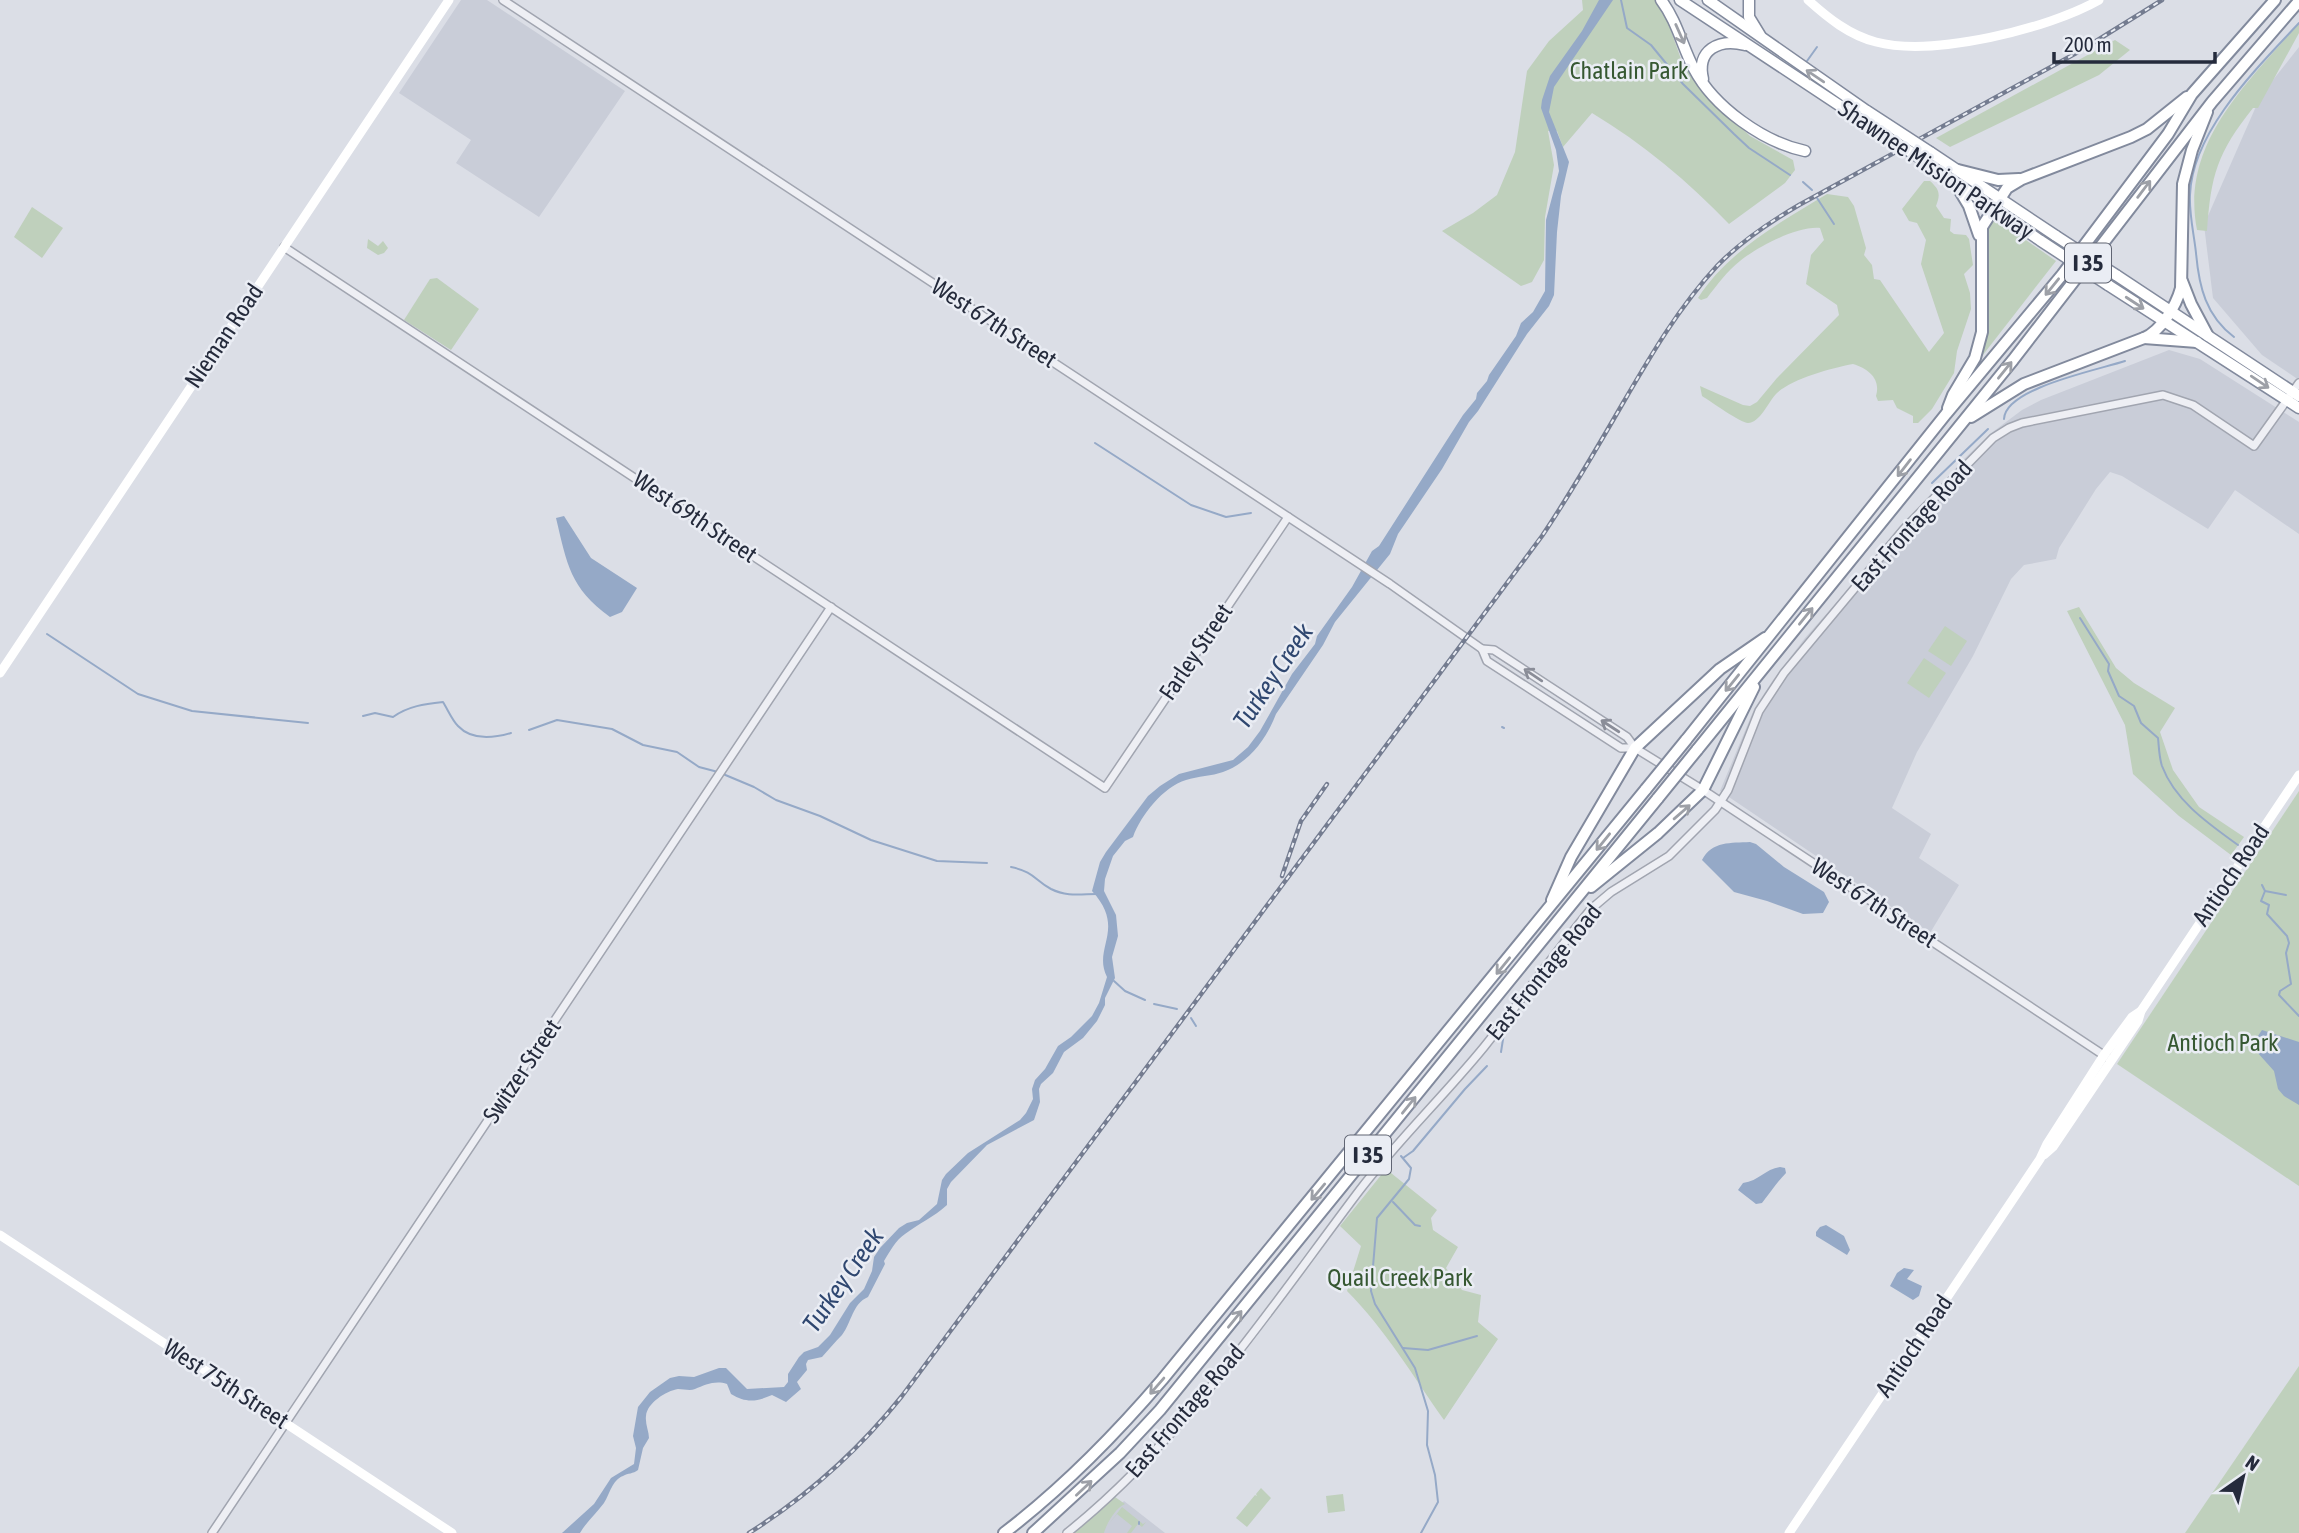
<svg xmlns="http://www.w3.org/2000/svg" width="2299" height="1533" viewBox="0 0 2299 1533" font-family="'Asap Condensed',sans-serif">
<rect width="100%" height="100%" fill="#dbdee6"/>
<!-- built -->
<g fill="#c9cdd8">
<polygon points="461,0 487,0 625,91 539,217 456,163 471,140 399,93"/>
<polygon points="2299,47 2299,380 2262,355 2213,298 2204,225 2261,95"/>
<polygon points="2169,350 2200,359 2299,422 2299,534 2235,490 2208,529 2122,476 2110,472 2096,489 2059,548 2056,559 2024,565 2011,579 1973,656 1917,752 1892,808 1931,834 1919,858 1959,885 1930,933 1720,791 1754,709 1773,680 1805,638 1964,459 1990,434 2022,410 2041,400"/>
<polygon points="1124,1501 1165,1533 1096,1533"/>
</g>
<!-- green -->
<g fill="#bfd0bc">
<path d="M1582,0H1656L1664,11L1682,62L1699,87L1750,136L1793,160L1795,170L1785,183L1729,224C1689,182 1642,143 1592,113L1563,147L1557,131H1548L1554,165L1545,217L1544,260L1532,282L1521,286L1442,231L1473,213L1497,195L1515,152L1527,71L1549,41L1583,10Z"/>
<path d="M2299,23V33L2258,108H2253C2217,153 2211,175 2207,231L2197,230C2180,143 2247,84 2299,23Z"/>
<polygon points="2115,40 2130,50 2099,75 1950,147 1936,138"/>
<path d="M1924,181H1930C1939,189 1941,194 1936,206L1944,218L1951,219L1950,231L1954,234L1966,235L1969,239L1973,265L1964,274L1970,293L1971,309L1957,351L1954,373L1932,409L1918,423H1913V416L1897,408L1893,400L1878,401L1876,396C1881,379 1869,369 1853,364C1831,368 1792,379 1777,393C1768,402 1760,423 1748,423C1741,423 1710,401 1702,396L1700,386L1743,405L1750,406L1757,402L1777,378L1839,315L1837,305L1806,284L1811,255L1824,240L1820,228C1797,226 1757,247 1740,261C1727,271 1717,285 1707,298L1701,300L1698,298C1728,251 1781,222 1827,194L1848,197L1854,206L1866,248L1864,255L1872,265L1874,279L1880,280L1929,352L1944,333L1921,264L1926,240L1917,223L1909,221L1902,209Z"/>
<polygon points="32,207 63,228 42,258 14,237"/>
<polygon points="1993,217 2056,261 1979,360 1984,231"/>
<polygon points="368,239 378,246 383,241 388,248 384,253 378,255 367,248"/>
<polygon points="437,278 479,309 451,350 404,320 430,279"/>
<polygon points="2079,607 2116,668 2134,683 2175,708 2160,732 2173,770 2199,807 2244,837 2231,855 2179,816 2133,774 2125,725 2067,611"/>
<polygon points="1945,626 1967,641 1951,666 1928,651"/>
<polygon points="1924,658 1946,673 1929,698 1907,683"/>
<polygon points="2299,791 2299,1186 2117,1064"/>
<path d="M1386,1169L1437,1210L1431,1218L1433,1230L1458,1247L1446,1268L1462,1290L1481,1295L1478,1322L1498,1339L1444,1420C1413,1376 1385,1329 1347,1291L1361,1246L1340,1226Z"/>
<polygon points="2299,1366 2299,1533 2185,1533"/>
<polygon points="1261,1488 1271,1498 1247,1527 1236,1518 1255,1495 1257,1496 1256,1494"/>
<polygon points="1343,1494 1345,1511 1328,1513 1326,1496"/>
<path d="M1115,1497L1125,1504C1115,1508 1106,1525 1104,1533H1072Z"/>
<polygon points="1122,1507 1143,1524 1146,1522 1142,1527 1138,1524 1131,1533 1127,1533 1132,1526 1117,1514 1108,1525"/>
</g>
<!-- water -->
<g fill="#95a9c7">
<path d="M1599,0H1613L1554,87L1549,112L1569,162L1561,196L1557,232L1554,295L1549,306L1527,334L1478,411L1469,422L1442,469L1398,534L1390,554L1335,622L1323,645L1276,714C1267,738 1249,763 1223,772C1212,776 1198,776 1186,780C1163,787 1141,815 1133,837L1125,841L1113,856L1105,879L1104,891L1116,915L1118,936L1112,957L1115,978L1105,998V1005L1097,1021L1083,1038L1064,1052L1053,1073L1041,1084L1039,1089L1040,1102L1034,1120L987,1145L951,1182L947,1189V1205C934,1217 918,1224 905,1234C896,1240 890,1251 884,1261L885,1264L868,1297C852,1304 852,1322 842,1335C835,1342 829,1349 822,1357L808,1360L806,1364L807,1370L797,1382L801,1389L786,1402L772,1395C756,1402 746,1403 731,1394L727,1384C715,1380 705,1385 695,1389C690,1391 684,1389 678,1389C666,1391 647,1403 646,1416C645,1424 649,1431 649,1438L643,1448L638,1470C633,1474 628,1473 623,1476C612,1480 610,1494 604,1503C596,1514 587,1521 580,1533H562L594,1504L611,1478L634,1464L636,1448L633,1436L638,1407L650,1392L670,1378L679,1376L694,1377L719,1368H726L747,1389L784,1387L788,1382V1374L799,1357L804,1352L818,1347L830,1335L850,1303L864,1289L872,1271L874,1257L880,1248L899,1228L907,1223L919,1220L937,1204L942,1180L946,1174L968,1153L1020,1120L1026,1113L1033,1099L1032,1089L1035,1080L1045,1069L1058,1046L1071,1037L1092,1016L1099,1003L1107,977C1092,948 1127,929 1092,891L1100,862L1106,852L1148,796L1160,786L1179,774L1233,760L1248,747L1260,731L1292,674L1315,644L1317,636L1352,587L1372,551L1379,546L1463,415L1476,399L1477,393L1487,381L1489,375L1516,336L1521,323L1533,312L1545,291L1546,220L1559,171L1556,150L1541,108L1542,100L1550,76L1582,31Z"/>
<path d="M564,516L591,558L637,588L622,612L610,617C570,588 567,564 556,518Z"/>
<path d="M1750,842L1756,844L1784,867L1824,892L1829,902L1823,913L1803,914L1767,901L1734,892L1702,860C1712,841 1731,843 1750,842Z"/>
<polygon points="2262,1030 2299,1042 2299,1105 2284,1096 2278,1089 2274,1071 2257,1052 2254,1042"/>
<path d="M1780,1167L1785,1168L1786,1173C1777,1182 1770,1193 1762,1203L1756,1204L1738,1190L1743,1183C1759,1181 1765,1169 1780,1167Z"/>
<polygon points="1826,1225 1844,1236 1850,1250 1847,1255 1816,1236 1816,1232 1820,1227"/>
<polygon points="1904,1268 1914,1270 1907,1279 1922,1286 1919,1296 1913,1300 1890,1286 1897,1273"/>
</g>
<g fill="none" stroke-linecap="round" stroke-linejoin="round">
<!-- stream -->
<g stroke="#95a9c7" stroke-width="2">
<polyline points="1621,0 1627,28 1651,45 1683,84 1734,134 1749,148 1790,175"/>
<polyline points="1807,61 1817,47"/>
<polyline points="1803,182 1812,190"/>
<polyline points="1817,198 1834,224"/>
<path d="M2234,337C2206,316 2199,287 2196,253C2194,234 2189,214 2190,195C2192,131 2258,67 2299,23"/>
<path d="M2004,419C2005,388 2098,370 2125,361"/>
<polyline points="1095,443 1191,505 1226,517 1251,513"/>
<polyline points="1932,483 1988,429"/>
<path d="M2080,618L2109,664L2108,671L2119,696L2134,706L2141,723L2158,738C2159,747 2159,757 2162,766C2175,801 2209,824 2238,845"/>
<polyline points="47,634 138,694 192,711 308,723"/>
<path d="M363,716L375,713L393,717C408,706 425,704 443,702C448,710 452,720 458,726C472,741 494,738 511,733"/>
<polyline points="1502,727 1504,728"/>
<polyline points="529,730 557,720 612,729 643,745 677,752 699,767 718,772"/>
<polyline points="723,774 754,787 776,800 820,816 871,840 937,861 987,863"/>
<path d="M1011,867C1035,872 1034,880 1051,889C1067,897 1081,894 1097,894"/>
<polyline points="2262,885 2265,891 2286,895"/>
<polyline points="2265,891 2261,901 2269,905 2267,914 2287,936 2289,943 2286,953 2291,984 2280,991 2279,995 2299,1016"/>
<polyline points="1114,981 1125,991 1145,1000"/>
<polyline points="1154,1004 1177,1009"/>
<polyline points="1191,1018 1196,1026"/>
<polyline points="1501,1052 1504,1033"/>
<polyline points="1401,1156 1411,1168 1409,1179 1377,1218 1371,1291 1375,1304 1415,1368 1428,1411 1427,1445 1435,1475 1438,1502 1421,1533"/>
<polyline points="1403,1158 1413,1151 1465,1089 1487,1066"/>
<polyline points="1393,1202 1415,1225 1420,1226"/>
<polyline points="1403,1348 1428,1350 1477,1336"/>
<polyline points="1139,1524 1139,1522"/>
</g>
<!-- tertiary casing -->
<g stroke="#a1a5b0" stroke-width="10">
<g id="tertiary">
<polyline points="503,0 1390,584 1482,649 1487,661 1621,748 1635,748"/>
<polyline points="284,247 1105,788 1288,517"/>
<polyline points="1482,649 1494,650 1627,737 1635,748 1703,790 2108,1058"/>
<polyline points="212,1533 831,607"/>
<path d="M1067,1533C1184,1439 1269,1310 1359,1191C1397,1141 1444,1096 1484,1047C1520,1002 1554,954 1591,909L1611,892L1669,856L1715,810L1728,790L1759,711L1784,673L1904,529L1993,438L2009,428L2022,423L2163,395L2193,405L2254,446L2299,383"/>
</g>
</g>
<!-- trunk casing -->
<g stroke="#828a9d" stroke-width="13">
<g id="trunk">
<path d="M1661,0C1677,21 1682,46 1694,69C1714,107 1763,142 1805,151"/>
<polyline points="1680,0 1860,119"/>
<polyline points="1708,0 1867,111"/>
<polyline points="1749,0 1749,17 1760,35"/>
<path d="M1703,79C1696,50 1719,38 1745,45"/>
<polyline points="1930,152 2056,236"/>
<polyline points="1923,160 2041,241"/>
<polyline points="2116,275 2299,396"/>
<polyline points="2108,285 2299,408"/>
</g>
</g>
<!-- motorway casing -->
<g stroke="#828a9d" stroke-width="14">
<g id="motorway">
<polyline points="1958,170 1998,180 2019,179"/>
<polyline points="1954,181 1969,206 1979,235"/>
<polyline points="2182,281 2191,304 2208,336"/>
<polyline points="2144,338 2197,342"/>
<polyline points="1948,408 1953,395 1975,358 1982,332 1982,227 2007,188 2022,179 2131,137 2147,129 2187,97"/>
<path d="M1971,417L2024,384L2144,338C2161,331 2176,306 2181,288L2183,184L2192,150L2207,112"/>
<polyline points="1686,740 1946,414 2062,275 2168,134 2192,94 2275,0"/>
<polyline points="1697,750 2013,360 2212,102 2299,1"/>
<polyline points="1591,887 1658,833 1703,790 1754,687"/>
<polyline points="1552,900 1571,857 1635,748 1720,669 1765,638"/>
<path d="M1004,1533C1063,1488 1114,1436 1162,1380L1646,789"/>
<polyline points="1033,1533 1120,1453 1160,1410 1658,798"/>
</g>
</g>
<!-- tertiary -->
<use href="#tertiary" stroke="#eeeff4" stroke-width="7"/>
<!-- secondary -->
<g stroke="#fff" stroke-width="9">
<path d="M1808,0C1828,18 1849,35 1876,42C1933,57 2048,29 2099,0"/>
<polyline points="0,673 449,0"/>
<polyline points="2044,1155 2053,1147 2138,1021 2141,1011 2299,775"/>
<polyline points="0,1235 452,1533"/>
<polyline points="1789,1533 2040,1159 2047,1144 2104,1055 2132,1017 2141,1011"/>
</g>
<!-- trunk -->
<use href="#trunk" stroke="#fff" stroke-width="10"/>
<!-- motorway -->
<use href="#motorway" stroke="#fff" stroke-width="10"/>
<!-- rail casing -->
<g stroke="#747c90" stroke-width="4.5">
<g id="rail">
<polyline points="1282,876 1301,821 1327,784"/>
<path d="M749,1533C809,1495 858,1451 902,1396L1542,536C1571,493 1597,448 1623,403C1651,355 1679,307 1717,266C1741,241 1770,222 1799,205L2080,51L2162,0"/>
</g>
</g>
<!-- rail -->
<use href="#rail" stroke="#eaedf4" stroke-width="2" stroke-dasharray="5" stroke-linecap="butt"/>
<!-- trunk-bridge casing -->
<g stroke="#828a9d" stroke-width="13" stroke-linecap="butt">
<g id="trunk-bridge">
<polyline points="1867,111 1930,152"/>
<polyline points="1860,119 1923,160"/>
<polyline points="2056,236 2116,275"/>
<polyline points="2041,241 2108,285"/>
</g>
</g>
<!-- motorway-bridge casing -->
<g stroke="#828a9d" stroke-width="14" stroke-linecap="butt">
<g id="motorway-bridge">
<polyline points="1646,789 1686,740"/>
<polyline points="1658,798 1697,750"/>
</g>
</g>
<!-- trunk-bridge -->
<use href="#trunk-bridge" stroke="#fff" stroke-width="10"/>
<!-- motorway-bridge -->
<use href="#motorway-bridge" stroke="#fff" stroke-width="10"/>
</g>
<!-- one-way arrows -->
<defs><path id="oneway-shaft" d="M-6 0H5M1.5-3L5.5 0L1.5 3" fill="none" stroke-width="1.6" stroke-linecap="round" stroke-linejoin="round" transform="scale(1.75)"/></defs>
<g stroke="#9da0a7">
<use href="#oneway-shaft" transform="translate(1680 34) rotate(66)"/>
<use href="#oneway-shaft" transform="translate(1815 76) rotate(-146)"/>
<use href="#oneway-shaft" transform="translate(2144 189) rotate(-53)"/>
<use href="#oneway-shaft" transform="translate(2052 287) rotate(129)"/>
<use href="#oneway-shaft" transform="translate(2135 303) rotate(33)"/>
<use href="#oneway-shaft" transform="translate(2005 370) rotate(-51)"/>
<use href="#oneway-shaft" transform="translate(2260 382) rotate(34)"/>
<use href="#oneway-shaft" transform="translate(1904 468) rotate(128)"/>
<use href="#oneway-shaft" transform="translate(1806 616) rotate(-51)"/>
<use href="#oneway-shaft" transform="translate(1732 683) rotate(129)"/>
<use href="#oneway-shaft" transform="translate(1682 812) rotate(-41)"/>
<use href="#oneway-shaft" transform="translate(1603 842) rotate(129)"/>
<use href="#oneway-shaft" transform="translate(1503 966) rotate(129)"/>
<use href="#oneway-shaft" transform="translate(1409 1105) rotate(-51)"/>
<use href="#oneway-shaft" transform="translate(1318 1192) rotate(130)"/>
<use href="#oneway-shaft" transform="translate(1235 1319) rotate(-51)"/>
<use href="#oneway-shaft" transform="translate(1157 1386) rotate(131)"/>
<use href="#oneway-shaft" transform="translate(1084 1488) rotate(-43)"/>
</g>
<g stroke="#8a8d98">
<use href="#oneway-shaft" transform="translate(1533 675) rotate(-146)"/>
<use href="#oneway-shaft" transform="translate(1610 726) rotate(-147)"/>
</g>
<g text-anchor="middle" stroke-width="5" stroke-linejoin="round" paint-order="stroke">
<!-- shield labels -->
<g fill="#eaedf4" stroke="#606573" stroke-width="2">
<rect x="2065" y="243.5" width="46" height="39" rx="5"/>
<rect x="1345" y="1135.5" width="46" height="39" rx="5"/>
</g>
<g font-size="23" font-weight="bold" fill="#252b3c">
<text x="2088" y="271">I 35</text>
<text x="1368" y="1163">I 35</text>
</g>
<!-- park labels -->
<g font-size="24" fill="#365832" stroke="#eaedf4">
<text x="1629" y="79">Chatlain Park</text>
<text x="2223" y="1051">Antioch Park</text>
<text x="1400" y="1286">Quail Creek Park</text>
</g>
<!-- street labels -->
<g font-size="24" fill="#252b3c" stroke="#eaedf4">
<text transform="translate(1936 170) rotate(34)" y="8">Shawnee Mission Parkway</text>
<text transform="translate(994 323) rotate(33)" y="8">West 67th Street</text>
<text transform="translate(224 336) rotate(-56)" y="8">Nieman Road</text>
<text transform="translate(695 517) rotate(34)" y="8">West 69th Street</text>
<text transform="translate(1912 526) rotate(-48)" y="8">East Frontage Road</text>
<text transform="translate(1196 652) rotate(-56)" y="8">Farley Street</text>
<text transform="translate(2231 875) rotate(-56)" y="8">Antioch Road</text>
<text transform="translate(1874 903) rotate(33)" y="8">West 67th Street</text>
<text transform="translate(1544 972) rotate(-51)" y="8">East Frontage Road</text>
<text transform="translate(522 1071) rotate(-56)" y="8">Switzer Street</text>
<text transform="translate(1914 1346) rotate(-56)" y="8">Antioch Road</text>
<text transform="translate(226 1384) rotate(33)" y="8">West 75th Street</text>
<text transform="translate(1185 1411) rotate(-49)" y="8">East Frontage Road</text>
</g>
<!-- water labels -->
<g font-size="26" font-style="italic" fill="#2f4770" stroke="#eaedf4">
<text transform="translate(1273 676) rotate(-56)" y="9">Turkey Creek</text>
<text transform="translate(843 1280) rotate(-55)" y="9">Turkey Creek</text>
</g>
</g>
<!-- north arrow -->
<g transform="translate(2243 1477) rotate(34)" stroke="#eaedf4" stroke-width="5" paint-order="stroke">
<path d="M0-5L12 26L0 18L-12 26Z" fill="#252b3c"/>
<text y="-10" font-size="19" font-weight="bold" text-anchor="middle" fill="#252b3c">N</text>
</g>
<!-- scale -->
<path d="M2054 52v10h161v-10" fill="none" stroke="#252b3c" stroke-width="3.5"/>
<text x="2064" y="52" font-size="21" fill="#252b3c" stroke="#eaedf4" stroke-width="5" paint-order="stroke">200 m</text>
</svg>
